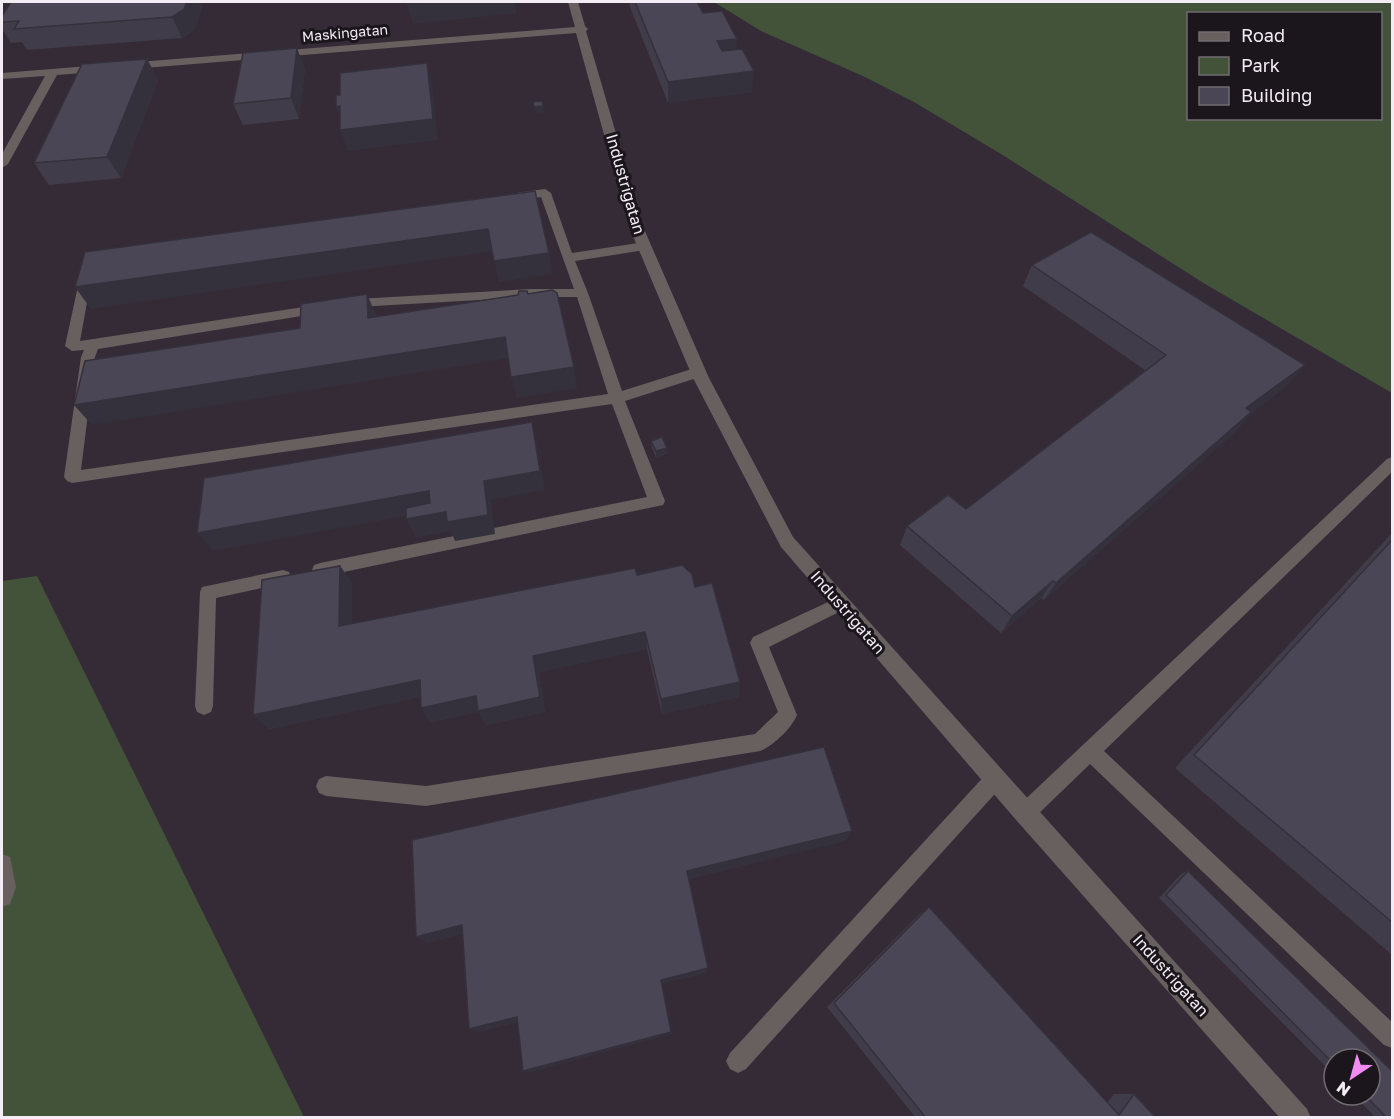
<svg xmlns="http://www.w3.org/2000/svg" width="1394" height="1119" viewBox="0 0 1394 1119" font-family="'Golos Text',sans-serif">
<rect width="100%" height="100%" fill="#352b37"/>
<!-- green -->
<g fill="#435339" fill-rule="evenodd">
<path d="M714,2H1392V393L1205,284L1001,154L914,102L865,77L761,31ZM1188,14H1380V118H1188Z"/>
<polygon points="37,576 304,1117 2,1118 2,581"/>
</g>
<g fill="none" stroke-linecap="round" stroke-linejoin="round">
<!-- lane -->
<g fill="#685f5f" fill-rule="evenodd">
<path d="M545,189L551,193L572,253L645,242L651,246L645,250L575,261L588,293L622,391L698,367L705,372L703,376L625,401L665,501L663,505L320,577L314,575L312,570L314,565L320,563L647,497L612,404L72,483L67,481L64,477L81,357L84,350L72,351L65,346L81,272L86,271L92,275L80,341L357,299L531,289H574L541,197L516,201L510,197L516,193ZM531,297H577L608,394L81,470L95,357L98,349L357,307Z"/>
<polygon points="1392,457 1392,472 1104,751 1392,1022 1392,1048 1384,1045 1090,764 1032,820 1025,823 1018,820 1015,813 1018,806 1387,459"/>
<polygon points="283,570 289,572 291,577 289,582 216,598 213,706 211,712 204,715 197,712 195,706 200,592 202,587"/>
<path d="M841,596L847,598L850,603L847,608L769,647L797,715C792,728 773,746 760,751L426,806L326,796L319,793L316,786L319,779L326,776L426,786L755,734L778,712L750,643L753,637Z"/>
<polygon points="995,769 1002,772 1005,779 1002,786 746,1069 738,1073 730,1069 726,1061 730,1053 988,772"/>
</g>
<!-- street -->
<g fill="#685f5f" fill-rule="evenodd">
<polygon points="568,2 578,2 585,26 588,29 586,31 644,229 709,378 793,537 1307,1109 1311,1118 1280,1118 1017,821 781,547 693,378 630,229 576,33 57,75 8,164 2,168 2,154 45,76 2,79 2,73 575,27"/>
<polygon points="2,854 10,857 16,887 10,904 2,907"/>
</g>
</g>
<!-- wall -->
<g fill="#403c49">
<polygon points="629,2 697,2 703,13 736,50 752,92 668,103 630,7"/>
<polygon points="203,6 194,30 182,38 27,50 22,42 11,43 2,29 2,16"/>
<polygon points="147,59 158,80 121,178 49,185 34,163"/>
<polygon points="305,69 299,119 243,125 233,104"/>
<polygon points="1032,265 1288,385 1251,413 1235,432 1044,600 1041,598 1001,633 900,545 907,526 966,509 1145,370 1023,286"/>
<polygon points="651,441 667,448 667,454 656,458 652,448"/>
<polygon points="1392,533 1392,955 1175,768"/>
<polygon points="340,566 352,583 352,624 637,575 695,587 739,697 662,714 647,649 539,672 545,712 486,725 478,712 431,722 421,708 420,697 269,729"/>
<polygon points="1188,871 1392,1118 1376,1118 1354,1095 1370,1095 1334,1059 1334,1075 1159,898 1181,874"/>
<polygon points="929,907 1107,1103 1114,1094 1134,1094 1156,1118 916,1118 827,1007 919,915"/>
</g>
<!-- shaded-wall -->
<g fill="#34313c">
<polygon points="187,2 201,2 203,6 194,30 182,38 172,17"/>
<polygon points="430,2 515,2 517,13 413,24 407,4"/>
<polygon points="737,39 736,59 716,62 717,41"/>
<polygon points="297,48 305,69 299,119 291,98"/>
<polygon points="147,59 158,80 121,178 107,157"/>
<polygon points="427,63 432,84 438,140 348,151 340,130"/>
<polygon points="754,71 752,92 668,103 668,82"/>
<polygon points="340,106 344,128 336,107"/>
<polygon points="543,106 544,113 536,114 534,107"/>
<polygon points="488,229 494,251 91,309 75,287"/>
<polygon points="549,253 553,274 499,282 494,261"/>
<polygon points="367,294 376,315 376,339 368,318"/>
<polygon points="505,337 510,358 92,425 74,405"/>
<polygon points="1305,365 1288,385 1251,413 1235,432 1044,600 1056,583 1246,408"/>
<polygon points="574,367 577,388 517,398 511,377"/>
<polygon points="532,422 536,441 545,490 491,500 495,534 455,541 451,531 416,538 406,519 484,481"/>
<polygon points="667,448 667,454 656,458 656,451"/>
<polygon points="429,491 438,510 213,551 197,533"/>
<polygon points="340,566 352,583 352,643 339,626"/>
<polygon points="1053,581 1041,598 1001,633 1012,616"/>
<polygon points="645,632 647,649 539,672 545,712 486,725 478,712 431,722 421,708 533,656"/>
<polygon points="420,680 430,695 269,729 253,715"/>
<polygon points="740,682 739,697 662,714 661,699"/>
<polygon points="852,831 846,841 687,880 687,871"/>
<polygon points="462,925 472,932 428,943 416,937"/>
<polygon points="708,968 707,973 662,984 672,1034 531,1072 523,1071 661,980"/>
<polygon points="517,1017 525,1020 479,1032 469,1029"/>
</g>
<!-- building -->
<g fill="#4a4655" stroke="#34313c" stroke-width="1.5">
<polygon points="11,2 187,2 184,9 172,17 14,29 19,21 2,22 2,16"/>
<polygon points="407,2 430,2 407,4"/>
<polygon points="635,2 697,2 703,13 722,11 737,39 717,41 722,51 742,49 754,71 668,82"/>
<polygon points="297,48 291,98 233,104 243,53"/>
<polygon points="147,59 107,157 34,163 82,64"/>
<polygon points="427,63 433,119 340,130 340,106 336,107 336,95 340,95 340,73"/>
<polygon points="542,101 543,106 534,107 533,102"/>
<polygon points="535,191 549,253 494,261 488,229 75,287 85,252"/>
<polygon points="1091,232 1305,365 1246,408 1251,412 1056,583 1053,581 1012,616 907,526 948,495 966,509 1166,355 1032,265"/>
<polygon points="552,290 557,293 574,367 511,377 505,337 74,405 85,361 300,328 301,304 367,294 368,318 518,295 519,291 527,291 528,294"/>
<polygon points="532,422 540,471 484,481 488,515 447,522 446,512 406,519 406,508 430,503 429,491 197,533 204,478"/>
<polygon points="662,437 667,448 656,451 651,441"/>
<polygon points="1392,540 1392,922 1194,755"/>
<polygon points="682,565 692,574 695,587 712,583 740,682 661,699 645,632 533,656 540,697 478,711 476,696 421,708 420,680 253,715 262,580 340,566 339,626 635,568 637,575"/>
<polygon points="824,747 852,831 687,871 708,968 661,980 671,1032 523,1071 517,1017 469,1029 462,925 416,937 412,840"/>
<polygon points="1188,871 1392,1071 1392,1118 1387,1118 1365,1095 1370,1095 1370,1059 1334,1059 1334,1064 1166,895"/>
<polygon points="929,907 1119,1115 1134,1094 1156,1118 926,1118 834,1003"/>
</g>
<g text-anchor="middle" stroke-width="6" stroke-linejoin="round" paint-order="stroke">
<!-- far-street labels -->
<g font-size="14" fill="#f3ecf4" stroke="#1a161b">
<text transform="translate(345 33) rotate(-5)" y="5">Maskingatan</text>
</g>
<!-- street labels -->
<g font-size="16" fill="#f3ecf4" stroke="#1a161b">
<text transform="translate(626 184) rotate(74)" y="6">Industrigatan</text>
<text transform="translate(848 612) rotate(49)" y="6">Industrigatan</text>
<text transform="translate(1171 975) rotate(48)" y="6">Industrigatan</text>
</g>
</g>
<!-- border -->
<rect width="1394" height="1119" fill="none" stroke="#f3ecf4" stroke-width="6"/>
<!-- legend -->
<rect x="1187" y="12" width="195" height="108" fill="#1a161b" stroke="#716c72" stroke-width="1.5"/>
<rect x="1199" y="32" width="30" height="9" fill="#685f5f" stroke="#716c72" stroke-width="1.5"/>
<text x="1241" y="42" font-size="18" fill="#f3ecf4">Road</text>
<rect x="1199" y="57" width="30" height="18" fill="#435339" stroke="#716c72" stroke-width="1.5"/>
<text x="1241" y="72" font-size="18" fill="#f3ecf4">Park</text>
<rect x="1199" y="87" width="30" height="18" fill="#4a4655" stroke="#716c72" stroke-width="1.5"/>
<text x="1241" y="102" font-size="18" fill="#f3ecf4">Building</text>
<!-- north arrow -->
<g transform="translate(1352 1077) rotate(216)"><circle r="28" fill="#1a161b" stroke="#716c72" stroke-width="1.5"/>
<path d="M0-4.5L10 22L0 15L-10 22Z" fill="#f28af3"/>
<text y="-9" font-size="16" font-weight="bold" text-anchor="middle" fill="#f3ecf4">N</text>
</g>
</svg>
